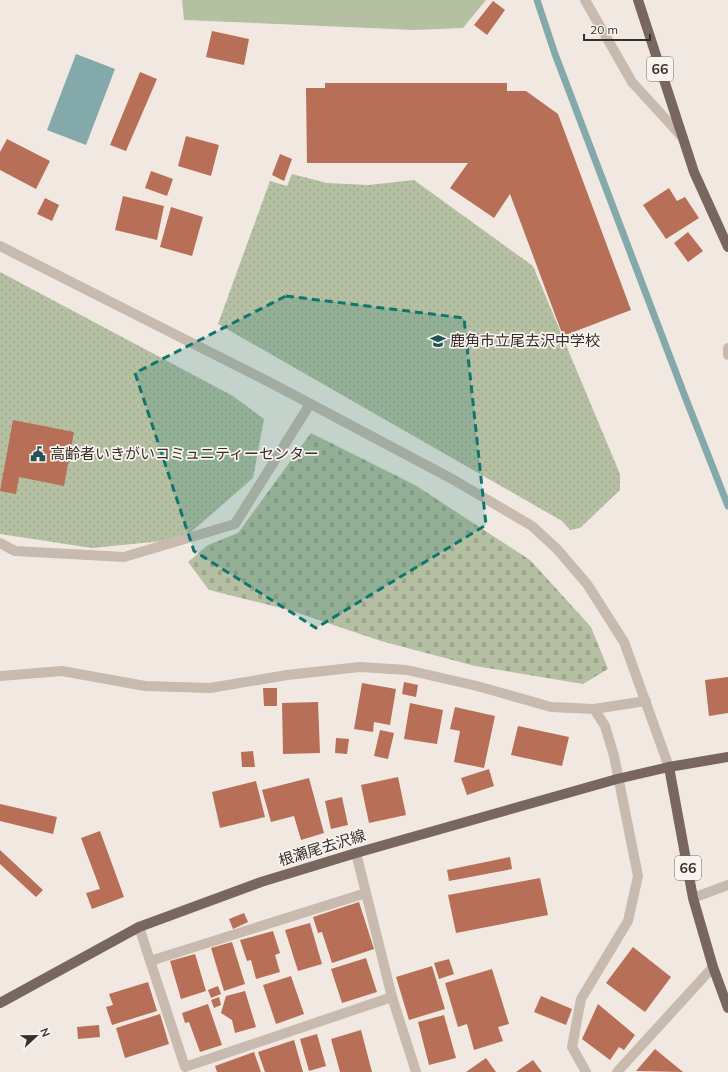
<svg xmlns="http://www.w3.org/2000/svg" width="728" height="1072" viewBox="0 0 728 1072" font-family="Mulish,'Noto Sans JP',sans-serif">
<defs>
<pattern id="cemetery-stones" width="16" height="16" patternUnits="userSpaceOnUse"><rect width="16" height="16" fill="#b5bfa2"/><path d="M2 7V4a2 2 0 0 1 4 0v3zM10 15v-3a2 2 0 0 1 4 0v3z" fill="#9ca48c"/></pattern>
<pattern id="park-dots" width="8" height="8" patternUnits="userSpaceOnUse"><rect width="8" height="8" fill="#b5bfa2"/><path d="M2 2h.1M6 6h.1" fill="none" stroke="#9ca48c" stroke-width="1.8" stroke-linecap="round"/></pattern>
</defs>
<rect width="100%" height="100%" fill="#f1e9e1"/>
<!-- cemetery -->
<polygon fill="url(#cemetery-stones)" points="311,433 415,485 530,560 591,627 608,669 583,684 475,666 381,641 289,610 209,590 188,562 208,545 238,533"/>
<!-- park -->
<g fill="url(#park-dots)">
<polygon points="292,174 327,183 368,185 414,180 533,266 620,474 620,490 580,528 570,530 562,521 218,324 270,181 287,186"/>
<polygon points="0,272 233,396 264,419 253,478 183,539 92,548 0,534"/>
</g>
<!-- garden -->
<polygon fill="#b5bfa2" points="182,0 486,0 463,28 415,30 184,20"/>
<!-- water -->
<polygon fill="#83a9ab" points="76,54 115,69 86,145 47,130"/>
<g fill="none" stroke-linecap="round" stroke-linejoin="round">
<!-- stream -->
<polyline stroke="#83a9ab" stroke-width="7" points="537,0 555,54 684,394 728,506"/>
</g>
<!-- building -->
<g fill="#b86f57">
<polygon points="493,1 505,10 487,35 474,25"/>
<polygon points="212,31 249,39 244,65 206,57"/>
<polygon points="140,72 157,79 126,151 110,145"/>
<polygon points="325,83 507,83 507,91 526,91 558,114 631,310 563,336 510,194 494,218 450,188 468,163 307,163 306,88 325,88"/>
<polygon points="186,136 219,145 211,176 178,166"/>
<polygon points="7,139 50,161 36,189 0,170 0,152"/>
<polygon points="280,154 292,159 284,181 272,175"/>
<polygon points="151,171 173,179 167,196 145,188"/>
<polygon points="669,188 677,201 685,197 699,218 666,239 643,205"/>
<polygon points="123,196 164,206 157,240 115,230"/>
<polygon points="45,198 59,205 52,221 37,214"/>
<polygon points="171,207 203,217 192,256 160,247"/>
<polygon points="688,232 703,251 688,262 674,243"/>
<polygon points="13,420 74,432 64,486 19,477 16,494 0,491"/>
<polygon points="728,677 728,713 709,716 705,680"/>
<polygon points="404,682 418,685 416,697 402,694"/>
<polygon points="362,683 396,689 390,725 374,722 373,732 354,729"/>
<polygon points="263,688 277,688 277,706 264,706"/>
<polygon points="318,702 320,753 283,754 282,703"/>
<polygon points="410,703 443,710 437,744 404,739"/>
<polygon points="455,707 495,716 484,768 454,762 460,731 450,729"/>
<polygon points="518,726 569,737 562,766 511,755"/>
<polygon points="380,730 394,733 388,759 374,756"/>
<polygon points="336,738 349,739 347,754 335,753"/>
<polygon points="253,751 255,767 242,767 241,752"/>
<polygon points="489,769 494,786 467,795 461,778"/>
<polygon points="398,777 406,815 369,823 361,785"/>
<polygon points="309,778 324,833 301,840 294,816 271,822 262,790"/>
<polygon points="256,781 265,817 220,828 212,792"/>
<polygon points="342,797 348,825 331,829 325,801"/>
<polygon points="0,804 57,817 53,834 0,821"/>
<polygon points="100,831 124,897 92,909 86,893 100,889 81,838"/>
<polygon points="0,850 43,890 36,897 0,864"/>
<polygon points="510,857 512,869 449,881 447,870"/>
<polygon points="540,878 548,915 456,933 448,895"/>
<polygon points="359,902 374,949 332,963 322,932 318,933 313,917"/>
<polygon points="244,913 248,922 233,929 229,919"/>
<polygon points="310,923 322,964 298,971 285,930"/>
<polygon points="273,931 280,953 275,955 280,972 256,979 251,960 247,961 240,940"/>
<polygon points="232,942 245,984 224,991 211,948"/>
<polygon points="633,947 671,977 645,1012 606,983"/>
<polygon points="195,954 206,991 181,999 170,961"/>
<polygon points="366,958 377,992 342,1003 331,969"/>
<polygon points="449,959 454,974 439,979 434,963"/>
<polygon points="432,966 445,1009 409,1020 396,977"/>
<polygon points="492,969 509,1024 498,1027 503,1041 474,1050 467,1024 458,1027 445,983"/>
<polygon points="291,976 304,1014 276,1024 263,985"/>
<polygon points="148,982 157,1011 112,1025 106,1007 113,1005 109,994"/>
<polygon points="218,986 221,994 211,998 208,990"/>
<polygon points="245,991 256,1027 235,1033 232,1020 221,1013 226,996"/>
<polygon points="541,996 572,1009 566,1025 534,1012"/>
<polygon points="219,997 221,1005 214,1008 211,1000"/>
<polygon points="208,1004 222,1045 200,1052 189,1022 185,1023 182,1013"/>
<polygon points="598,1004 635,1035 624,1050 619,1047 610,1060 582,1039"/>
<polygon points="160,1014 169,1044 125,1058 116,1028"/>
<polygon points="444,1015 456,1058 429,1065 418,1022"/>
<polygon points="99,1025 100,1037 78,1039 77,1027"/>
<polygon points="361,1030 372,1072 340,1072 331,1039"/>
<polygon points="317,1034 326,1066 309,1071 300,1039"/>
<polygon points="294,1040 303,1072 265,1072 258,1052"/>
<polygon points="655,1049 683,1072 636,1071"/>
<polygon points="254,1052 261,1072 217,1072 215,1066"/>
<polygon points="486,1058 496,1072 466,1072"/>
<polygon points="533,1060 542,1072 516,1072"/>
</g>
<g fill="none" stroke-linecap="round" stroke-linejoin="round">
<!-- minor -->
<g stroke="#c8baae" stroke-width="10">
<polyline points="585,0 632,82 683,138"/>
<polyline points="0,246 273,384 454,480 532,526 557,549 587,584 624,642 669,767"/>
<polyline points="728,348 728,355"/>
<polyline points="0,543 15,551 124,557 235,524 310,404"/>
<polyline points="0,676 62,671 145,686 210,688 287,675 360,667 407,670 477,686 551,707 594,709 605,726 614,756 638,876 628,921 581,999 572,1047 586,1072"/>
<polyline points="594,709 646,701"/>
<polyline points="356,853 392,997 416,1072"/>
<polyline points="693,898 728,885"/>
<polyline points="139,927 185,1067 392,997"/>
<polyline points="150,961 366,893"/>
<polyline points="617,1072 713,967"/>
</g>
<!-- major -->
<g stroke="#77675f" stroke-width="10">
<polyline points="638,0 694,172 728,247"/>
<polyline points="669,767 693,898 713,967 728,1008"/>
<polyline points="0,1003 139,927 261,882 356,853 617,779 669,767 728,757"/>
</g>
</g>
<!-- marked area -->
<path fill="#0f766e" fill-opacity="0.2" stroke="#0f766e" stroke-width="3" stroke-dasharray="8 5" stroke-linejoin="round" d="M286,296L464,318L486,525L316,628L194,551L135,373Z"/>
<!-- icons -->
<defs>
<g id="school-bare" transform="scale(1.2)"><path d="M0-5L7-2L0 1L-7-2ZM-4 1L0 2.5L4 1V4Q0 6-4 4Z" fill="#255255" stroke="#f9f3ed" stroke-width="2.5" paint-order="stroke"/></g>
<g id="civic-bare" transform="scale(1.2)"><path d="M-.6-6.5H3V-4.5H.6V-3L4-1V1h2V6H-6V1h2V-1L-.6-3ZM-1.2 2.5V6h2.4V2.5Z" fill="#255255" stroke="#f9f3ed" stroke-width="2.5" paint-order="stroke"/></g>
</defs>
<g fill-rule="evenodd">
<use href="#school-bare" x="438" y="341"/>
<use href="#civic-bare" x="38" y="454"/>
</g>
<g text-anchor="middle" stroke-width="3.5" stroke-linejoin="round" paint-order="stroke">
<!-- shield labels -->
<g fill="#f9f3ed" stroke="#716a66" stroke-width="1">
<rect x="647" y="57" width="26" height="24" rx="3"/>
<rect x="675" y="856" width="26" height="24" rx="3"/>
</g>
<g font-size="14" font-weight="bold" fill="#372f2c">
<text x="660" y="74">66</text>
<text x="688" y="873">66</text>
</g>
<!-- poi labels -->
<g font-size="15" fill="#372f2c" stroke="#f9f3ed" text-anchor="start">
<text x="450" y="346">鹿角市立尾去沢中学校</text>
<text x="50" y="459">高齢者いきがいコミュニティーセンター</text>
</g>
<!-- street labels -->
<g font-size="15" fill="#372f2c" stroke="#f9f3ed">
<text transform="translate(322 848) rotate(-17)" y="5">根瀬尾去沢線</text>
</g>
</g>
<!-- north arrow -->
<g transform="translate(36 1036) rotate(68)" stroke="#f9f3ed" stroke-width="3" paint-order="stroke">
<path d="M0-3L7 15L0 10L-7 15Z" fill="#372f2c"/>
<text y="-6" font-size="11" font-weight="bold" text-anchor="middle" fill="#372f2c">N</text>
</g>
<!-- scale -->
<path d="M584 34v6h66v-6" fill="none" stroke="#372f2c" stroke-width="2"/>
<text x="590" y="34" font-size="12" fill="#372f2c" stroke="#f9f3ed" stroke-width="3" paint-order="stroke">20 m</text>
</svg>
